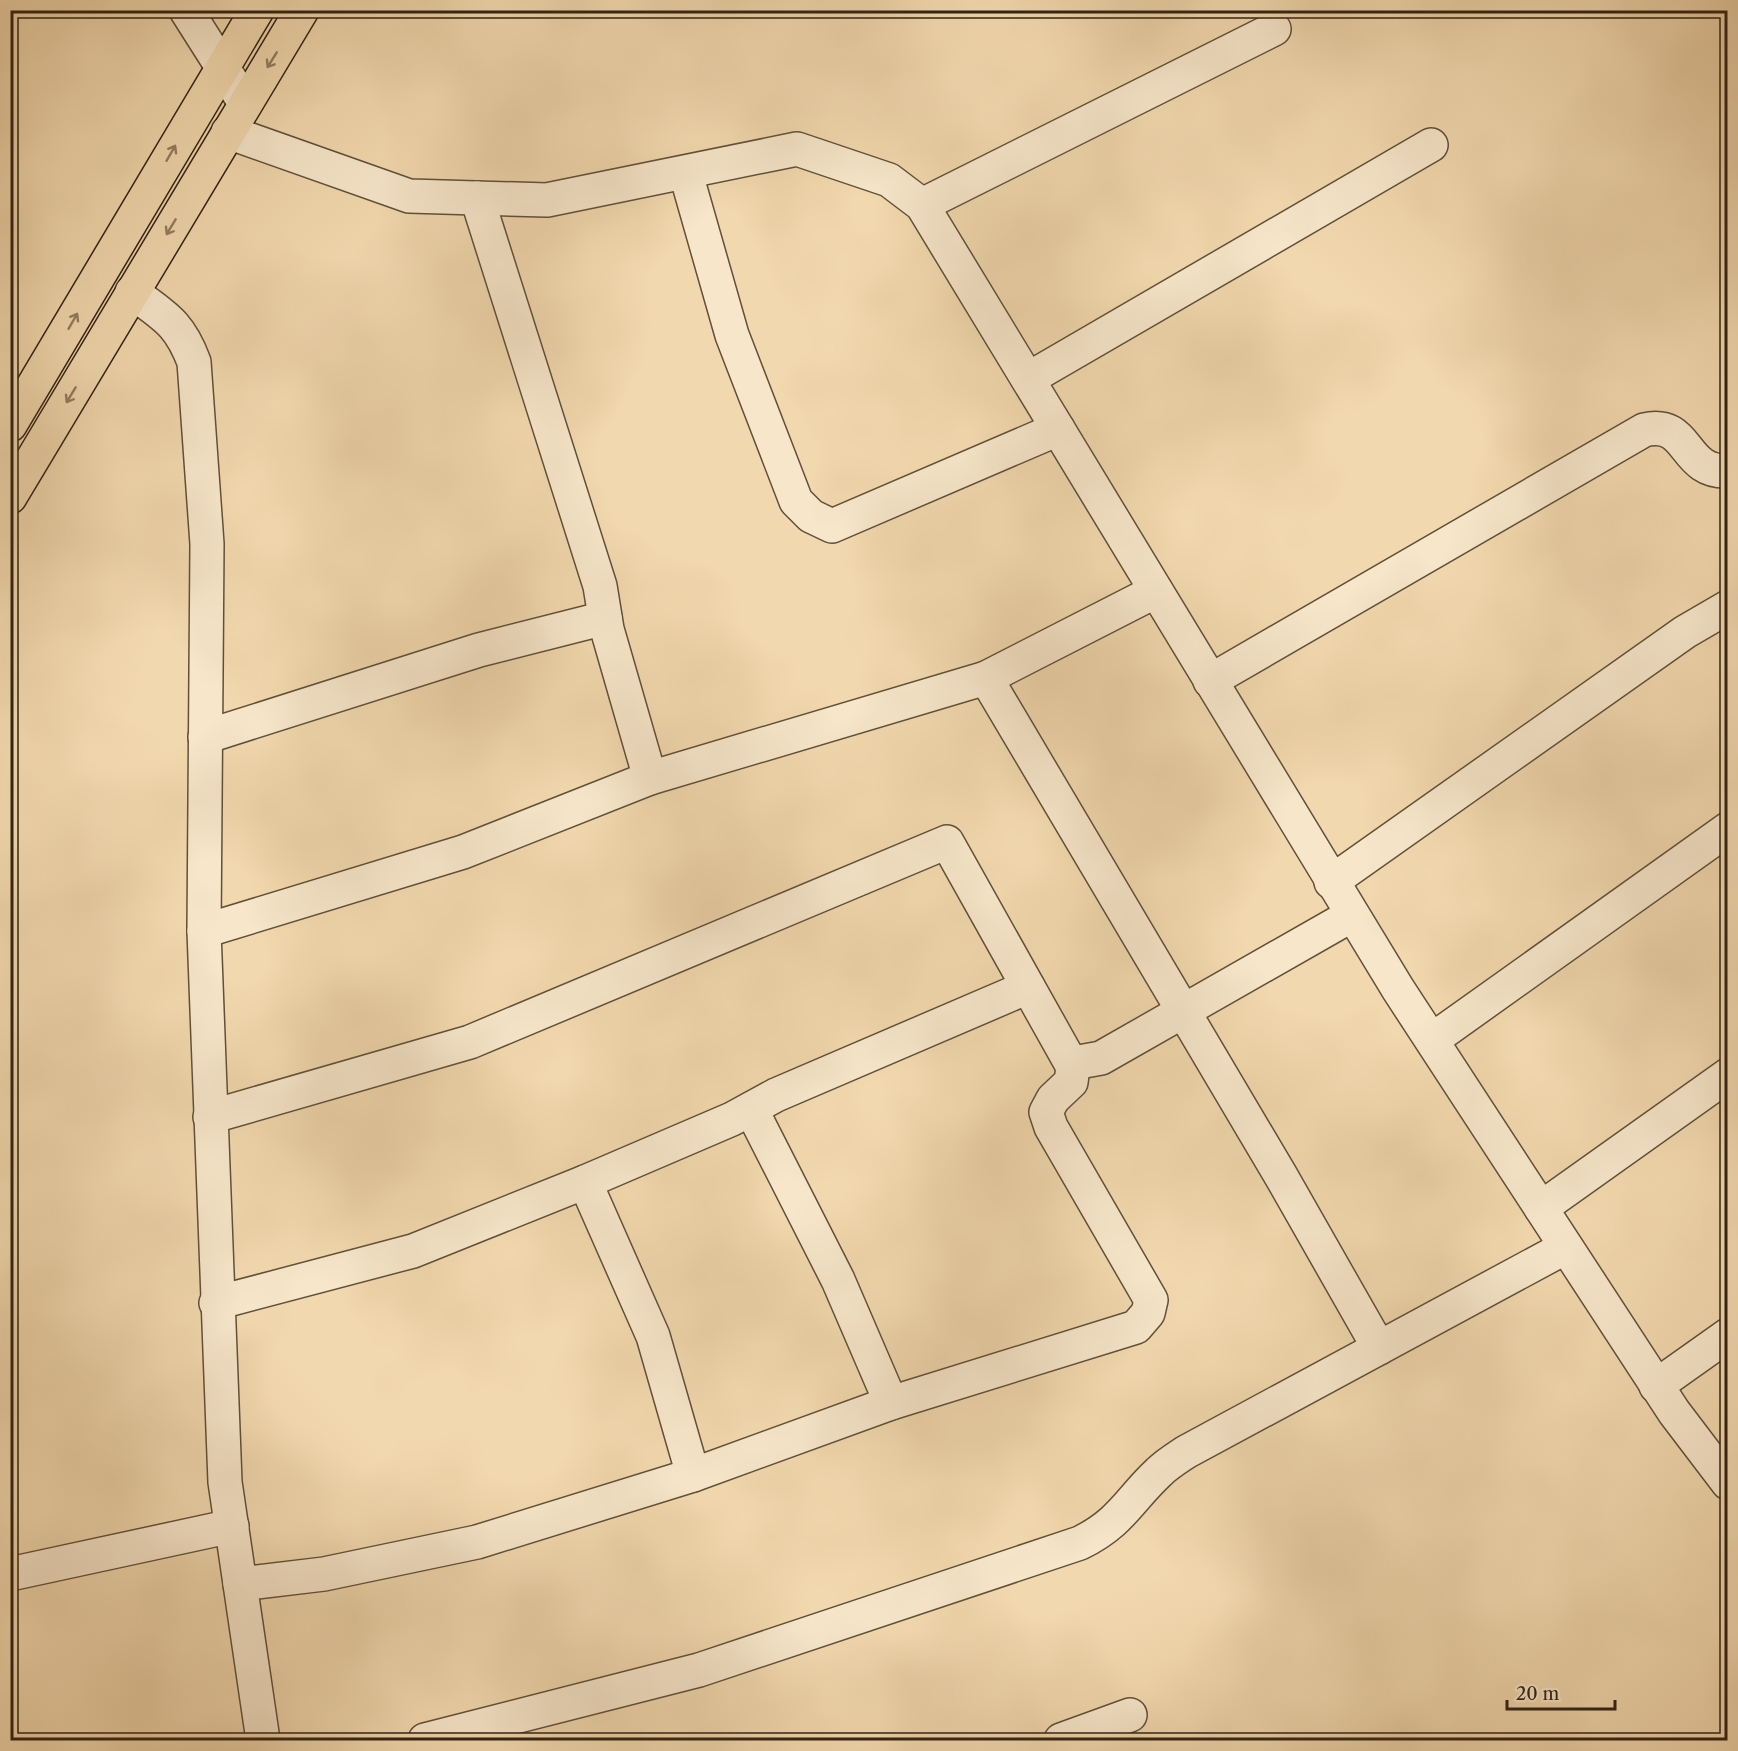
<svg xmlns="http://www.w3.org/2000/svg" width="1738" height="1751" viewBox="0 0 1738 1751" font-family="'Libre Caslon Text',serif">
<rect width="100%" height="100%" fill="#f2d8ae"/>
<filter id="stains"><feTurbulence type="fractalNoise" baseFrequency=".00333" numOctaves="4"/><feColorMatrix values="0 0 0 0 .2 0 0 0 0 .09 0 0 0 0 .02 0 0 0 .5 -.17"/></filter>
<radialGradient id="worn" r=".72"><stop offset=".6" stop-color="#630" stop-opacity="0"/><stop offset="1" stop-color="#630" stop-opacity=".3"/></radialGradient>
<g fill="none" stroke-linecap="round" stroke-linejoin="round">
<!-- minor casing -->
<g stroke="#60503a" stroke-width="36">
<g id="minor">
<polyline points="186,10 245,103"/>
<polyline points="228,132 409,196 547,200 797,149 889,180 922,205 1398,989 1674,1412 1728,1483"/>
<polyline points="686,174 732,335 796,501 811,516 832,526 1058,429"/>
<polyline points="477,198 600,586 607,629 650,778"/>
<polyline points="922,205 1274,29"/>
<path d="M132,292C164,316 179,322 194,362L207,544L204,931L225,1482L263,1740"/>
<polyline points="1028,379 1431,145"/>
<polyline points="986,678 1281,1176 1379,1348"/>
<path d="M1210,681L1644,430C1691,419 1681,473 1728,471"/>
<polyline points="205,737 479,650 605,618"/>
<polyline points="1331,882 1685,632 1728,607"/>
<polyline points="204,931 463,852 650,778 986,678 1156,591"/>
<polyline points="1432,1040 1728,829"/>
<polyline points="1073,1067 1079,1062 1101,1058 1352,915"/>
<polyline points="751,1109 838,1280 891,1403"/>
<polyline points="210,1117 470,1042 947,842 1073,1067 1071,1082 1053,1099 1046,1112 1051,1127 1151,1300 1148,1313 1136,1327 891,1403 693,1475 477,1542 324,1574 240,1584"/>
<polyline points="585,1182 653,1336 693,1475"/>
<polyline points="1541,1208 1728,1075"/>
<polyline points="216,1303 413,1251 585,1182 732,1119 776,1095 1028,987"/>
<polyline points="1656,1386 1728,1335"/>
<polyline points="10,1574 232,1526"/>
<path d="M425,1740L699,1670L1080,1543C1122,1522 1128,1501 1159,1472C1167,1464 1177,1458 1186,1452L1566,1247"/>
<polyline points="1061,1740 1130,1715"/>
</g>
</g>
<!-- highway casing -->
<g stroke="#302314" stroke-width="36">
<g id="highway">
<polyline points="10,425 257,10"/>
<polyline points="10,497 302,10"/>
</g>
</g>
<!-- minor -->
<use href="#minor" stroke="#f7e6ca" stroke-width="33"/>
<!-- highway -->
<use href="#highway" stroke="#f2d8ae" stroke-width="33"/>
</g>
<!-- one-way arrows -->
<defs><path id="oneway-shaft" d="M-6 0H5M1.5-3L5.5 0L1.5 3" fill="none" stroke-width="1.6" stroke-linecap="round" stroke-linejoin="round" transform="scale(1.5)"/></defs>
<g stroke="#917e61">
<use href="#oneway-shaft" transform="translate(272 60) rotate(122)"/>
<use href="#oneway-shaft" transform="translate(171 153) rotate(-60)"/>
<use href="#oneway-shaft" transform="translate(171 227) rotate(121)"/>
<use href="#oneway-shaft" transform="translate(73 321) rotate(-60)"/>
<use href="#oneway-shaft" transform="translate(71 395) rotate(121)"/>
</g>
<!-- margin -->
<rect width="1738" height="1751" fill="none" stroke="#f2d8ae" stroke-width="36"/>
<rect x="12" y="12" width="1714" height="1727" fill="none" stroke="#302314" stroke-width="3"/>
<rect x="18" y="18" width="1702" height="1715" fill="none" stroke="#302314" stroke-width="1.5"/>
<!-- scale -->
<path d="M1507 1700v9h108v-9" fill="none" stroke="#302314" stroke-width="3"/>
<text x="1516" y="1700" font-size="18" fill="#302314" stroke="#f7e6ca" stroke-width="4.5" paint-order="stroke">20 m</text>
<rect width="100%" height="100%" filter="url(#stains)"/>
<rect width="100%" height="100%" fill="url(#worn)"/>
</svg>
